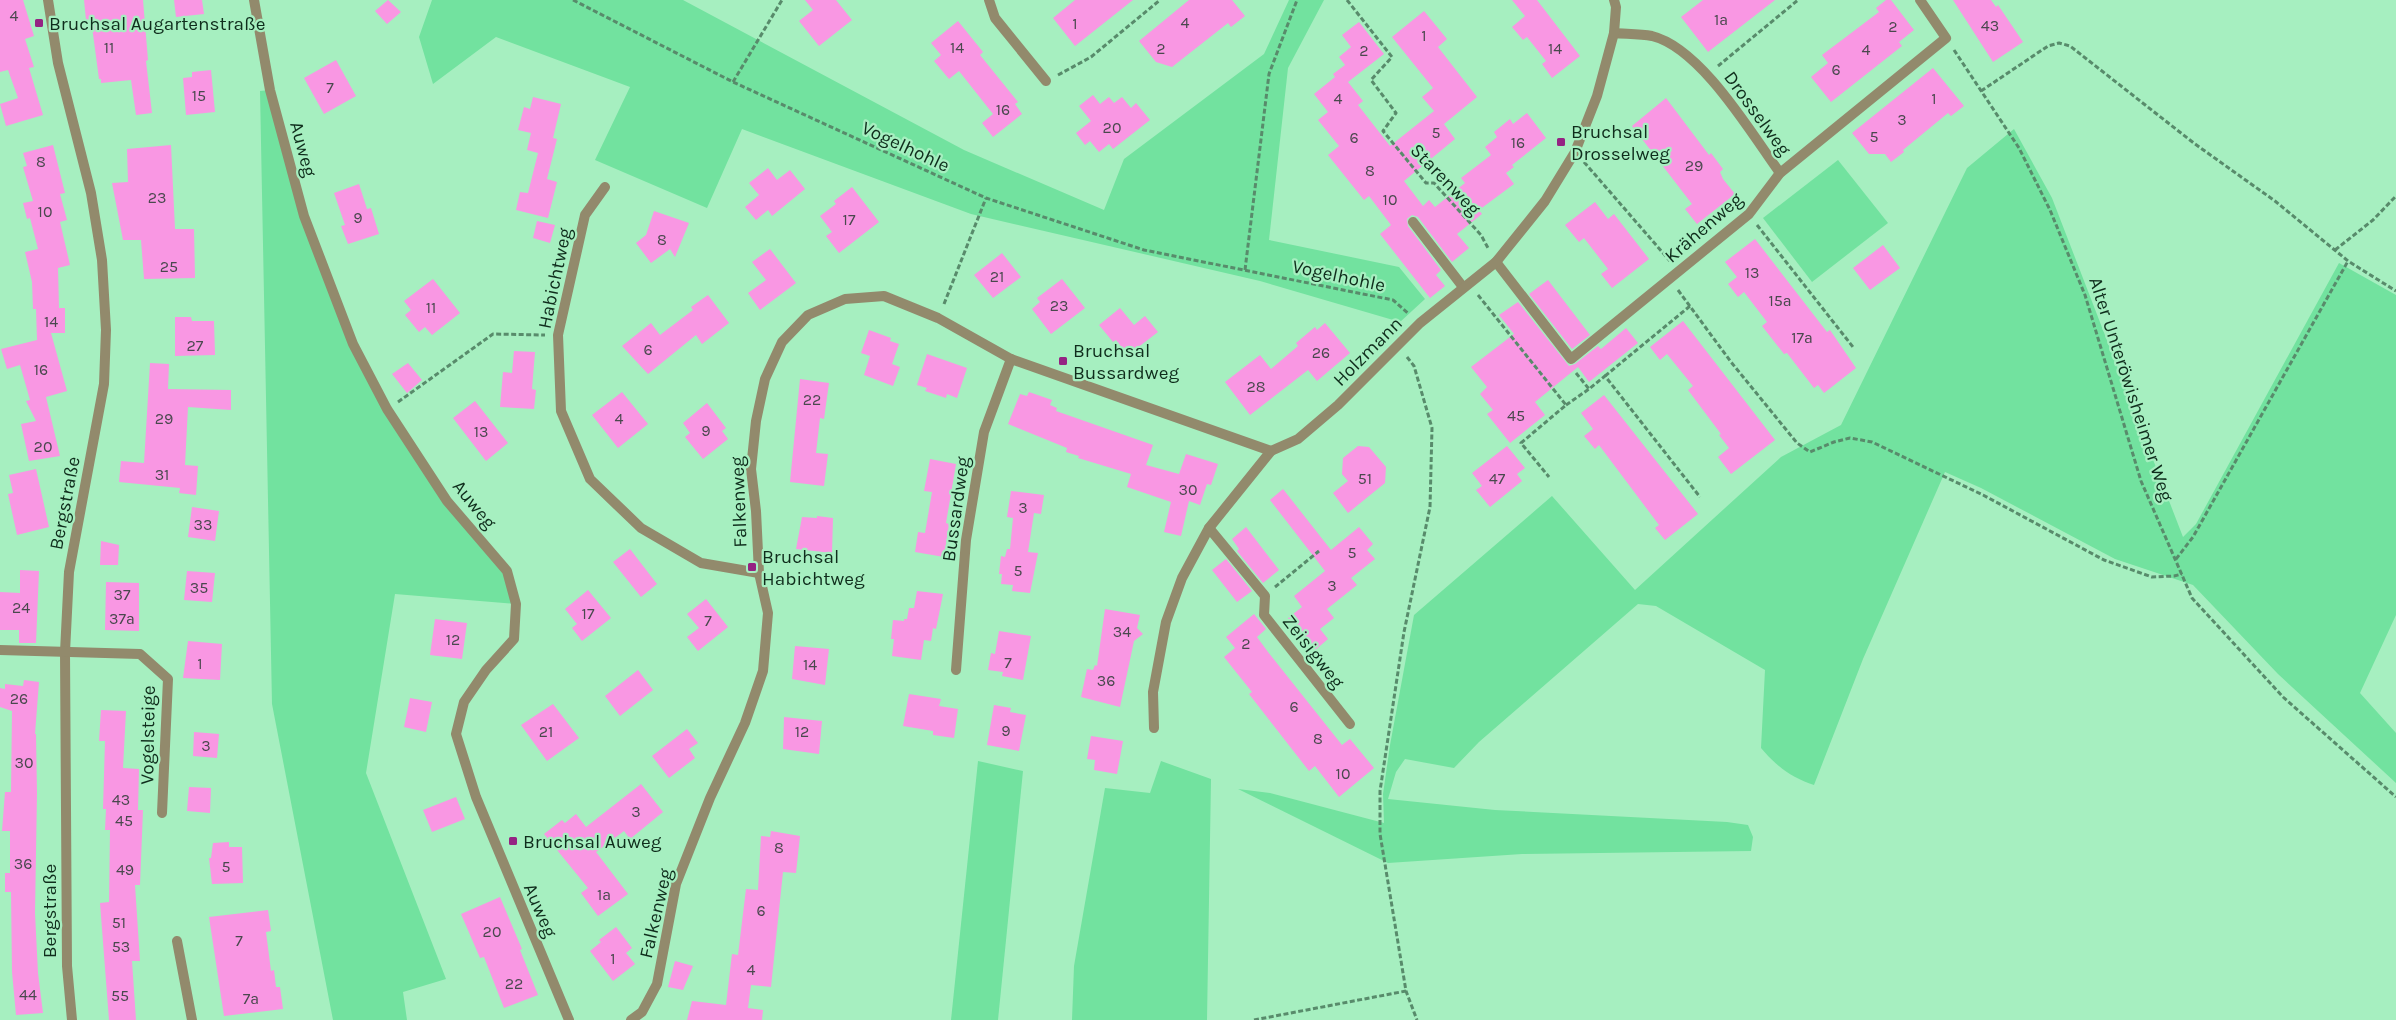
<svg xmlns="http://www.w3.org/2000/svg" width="2396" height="1020" viewBox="0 0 2396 1020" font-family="Karla,sans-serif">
<rect width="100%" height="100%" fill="#a6efc0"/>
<!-- green -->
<g fill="#72e29f">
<polygon points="432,0 683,0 964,150 1104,210 1124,159 1264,54 1289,0 1324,0 1288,68 1269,240 1399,267 1425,299 1400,322 1260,281 971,214 742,129 707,208 595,160 630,87 496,37 433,84 419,37"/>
<polygon points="270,90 304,216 353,344 447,501 507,571 516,604 395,594 366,773 446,979 403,992 407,1020 333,1020 272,704 260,91"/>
<path d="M2014,129L2052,198L2183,537L2196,524L2339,263L2396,295V615L2360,693L2396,733V783L2278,674L2193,585L2115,559L1981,488L1945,472L1863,659L1814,785C1792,778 1776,766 1761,748L1765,670L1656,606L1638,604L1479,742L1454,768L1405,759L1396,772L1388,799L1495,810L1727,822L1748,825L1753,837L1751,851L1522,854L1388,863L1238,789L1270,793L1384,823L1383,794L1390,745L1414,615L1552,496L1635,590L1781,457L1841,425L1967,168Z"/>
<polygon points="1838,160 1888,223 1812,282 1763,218"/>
<polygon points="978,761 1023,771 998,1020 951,1020"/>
<polygon points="1161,761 1211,779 1207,1020 1072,1020 1074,966 1105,788 1150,793"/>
</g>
<!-- building -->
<g fill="#f997e3">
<polygon points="0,0 23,0 34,36 25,39 34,67 29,68 43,115 6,126 0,104 18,98 8,70 0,72"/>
<polygon points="84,0 143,0 148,60 146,61 152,113 136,115 131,80 101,83 101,79 99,79 91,19 86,20"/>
<polygon points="174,0 202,0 204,14 176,17"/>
<polygon points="388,0 401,12 387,24 375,11"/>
<polygon points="805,0 836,0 852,20 819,46 799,21 813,10"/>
<polygon points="1075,0 1133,0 1075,46 1053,18"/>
<polygon points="1189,0 1232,0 1245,16 1231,27 1228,23 1172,67 1156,62 1139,41"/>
<polygon points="1512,0 1537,0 1580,56 1552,78 1542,64 1546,61 1527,37 1523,40 1512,27 1525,16"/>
<polygon points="1703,0 1775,0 1708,52 1681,17"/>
<polygon points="1886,0 1891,0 1914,30 1899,42 1902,46 1831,102 1811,77 1828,63 1822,55 1879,12 1876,8"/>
<polygon points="1953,0 1991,0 1996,7 1998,5 2023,42 1993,62"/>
<polygon points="1424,11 1447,39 1438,47 1477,97 1444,124 1455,139 1404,181 1423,206 1429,200 1435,207 1465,183 1461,178 1491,155 1485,147 1497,137 1494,132 1510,119 1513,124 1527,113 1546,138 1512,165 1514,167 1506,173 1514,184 1479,210 1482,214 1457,234 1469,248 1452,262 1418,217 1412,215 1407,219 1408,226 1441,270 1436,275 1445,286 1430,298 1380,234 1391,225 1369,196 1364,200 1328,155 1339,146 1318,120 1328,112 1314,94 1335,77 1333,74 1345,65 1339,57 1351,47 1342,35 1359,22 1384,54 1348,82 1363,101 1358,105 1390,146 1434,111 1422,97 1433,88 1392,37"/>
<polygon points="958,21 983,52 980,55 1018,102 1015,104 1022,114 993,137 982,123 993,114 959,71 949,79 934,61 941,55 931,43"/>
<polygon points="336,60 356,96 324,114 304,78"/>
<polygon points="1933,68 1964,106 1951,116 1948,113 1903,150 1904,152 1891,162 1885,154 1869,154 1852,133"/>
<polygon points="211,70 215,112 186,115 183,78 192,77 192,72"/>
<polygon points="1093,95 1100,104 1109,97 1114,103 1122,97 1131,108 1136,103 1150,120 1113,149 1109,144 1099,152 1090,141 1085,145 1076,133 1091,121 1079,106"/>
<polygon points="533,97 561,104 553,138 557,139 547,179 557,182 548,218 516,210 520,192 528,193 538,153 527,150 531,133 518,130 524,107 530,109"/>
<polygon points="1666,98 1709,155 1711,153 1723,169 1720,172 1723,179 1735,194 1697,224 1685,209 1692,204 1632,126"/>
<polygon points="53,145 65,193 60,194 67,220 60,222 70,265 58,268 59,308 65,308 65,333 51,333 67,391 46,397 60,456 29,461 21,424 36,421 26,401 30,400 20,365 7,369 1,349 37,340 36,309 33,309 32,282 25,252 38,249 30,218 27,219 23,203 33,201 23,167 27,166 23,153"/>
<polygon points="171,145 175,229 194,229 195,278 144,279 141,240 123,240 112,183 128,182 127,149"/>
<polygon points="768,168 777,180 790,170 805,189 772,216 768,210 756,220 745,207 759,195 749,183"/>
<polygon points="359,184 367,209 371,208 379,234 348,244 341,226 345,225 334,193"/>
<polygon points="852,187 879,222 839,253 826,236 832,232 820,216 836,204 834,201"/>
<polygon points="1595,202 1608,219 1614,214 1649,259 1612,288 1601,274 1608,269 1584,238 1579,242 1565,225"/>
<polygon points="654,211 689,223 675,257 670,249 651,263 636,243 646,235"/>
<polygon points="537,221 555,225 550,243 533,238"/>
<polygon points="1755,239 1827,332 1830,330 1856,368 1824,393 1818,385 1814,388 1787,353 1784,354 1762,326 1767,322 1744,292 1738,297 1728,284 1737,277 1725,262"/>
<polygon points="1883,245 1900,268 1870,290 1853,268"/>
<polygon points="770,249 796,283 760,310 748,293 766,280 752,262"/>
<polygon points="1002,253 1021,277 993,298 974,275"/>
<polygon points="433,279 460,313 432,335 425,327 419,332 405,315 411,310 404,301"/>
<polygon points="1062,279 1085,308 1051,334 1032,309 1040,302 1037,298"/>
<polygon points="1548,280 1590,335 1572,349 1529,294"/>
<polygon points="708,295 729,323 702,344 696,335 648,374 622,346 651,323 660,335 693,310 691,307"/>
<polygon points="1518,302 1569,366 1575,364 1598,346 1601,349 1626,328 1638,343 1589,382 1578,367 1535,402 1545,415 1510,443 1487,414 1493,410 1480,394 1487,387 1471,367 1514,334 1499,315"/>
<polygon points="1120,308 1134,325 1145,316 1158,332 1128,355 1116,340 1113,342 1099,325"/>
<polygon points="175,317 191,317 192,321 214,321 215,355 175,356"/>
<polygon points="1683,321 1775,440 1731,474 1718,457 1729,448 1719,435 1721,434 1688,390 1693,386 1667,354 1660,360 1650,347"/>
<polygon points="1325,323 1350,353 1317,381 1308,370 1250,415 1225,382 1260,355 1271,369 1298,346 1296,343 1315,327 1317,330"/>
<polygon points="869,330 891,338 890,341 899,344 892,364 900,367 893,386 864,375 870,356 861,353"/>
<polygon points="514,351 535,352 532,389 536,390 534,409 500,407 503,372 512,373"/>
<polygon points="927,354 967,368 957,398 947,394 946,398 925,391 927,388 917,385"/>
<polygon points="150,363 169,364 168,389 231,390 231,410 188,407 185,465 198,466 196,495 179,493 180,488 119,482 121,461 144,463"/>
<polygon points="408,363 422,380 407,393 392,374"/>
<polygon points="800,379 829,383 824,419 820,418 816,453 828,454 824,486 790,482"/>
<polygon points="622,392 648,424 618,448 592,415"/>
<polygon points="1029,392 1052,400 1050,405 1057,408 1056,411 1153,445 1146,465 1179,474 1186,454 1218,464 1211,485 1207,484 1200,505 1189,501 1181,536 1164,532 1171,502 1127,487 1131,474 1078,458 1079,456 1066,452 1067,448 1008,424 1020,394 1027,396"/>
<polygon points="1604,395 1698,514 1665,540 1655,528 1659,525 1599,445 1595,449 1584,436 1593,429 1581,413"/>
<polygon points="475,401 508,443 486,461 453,418"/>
<polygon points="707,403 726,428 722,431 728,439 703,459 685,437 690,433 683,423"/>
<polygon points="1358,446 1369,447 1386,467 1385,483 1348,513 1333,493 1348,481 1342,474 1343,458"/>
<polygon points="1507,446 1525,468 1517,474 1522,481 1490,507 1476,490 1482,486 1472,473"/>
<polygon points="930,459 956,464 946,523 949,524 944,557 915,552 918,532 925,533 932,492 924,491"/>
<polygon points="36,469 49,527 17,535 8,494 13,493 9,475"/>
<polygon points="1283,489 1331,550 1359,527 1373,544 1367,550 1375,559 1351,578 1357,585 1327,609 1334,618 1320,629 1328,639 1314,651 1288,618 1302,607 1294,596 1325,571 1270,500"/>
<polygon points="1011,491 1044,495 1041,514 1034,513 1028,552 1038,553 1030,593 1012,591 1013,585 1001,584 1002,574 999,574 1001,556 1005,557 1007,549 1010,549 1013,518 1007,517"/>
<polygon points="192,507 219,511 215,541 188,537"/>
<polygon points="817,516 833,518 832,553 796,549 802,517 817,518"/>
<polygon points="1246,527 1279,570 1263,583 1237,551 1239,549 1232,539"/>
<polygon points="101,541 119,545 118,565 100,565"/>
<polygon points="630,549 657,584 641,597 613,562"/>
<polygon points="1226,559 1252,591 1237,602 1212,570"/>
<polygon points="20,570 39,571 36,643 19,643 19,630 0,630 0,592 20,593"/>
<polygon points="187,571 215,573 212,602 184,600"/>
<polygon points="106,582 139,583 139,631 105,630"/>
<polygon points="588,590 611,618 582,641 572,628 577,624 565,609"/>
<polygon points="917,591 943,594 936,629 933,628 931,641 924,640 921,660 892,656 894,639 891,639 893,620 904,621 904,619 907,619 909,608 914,608"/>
<polygon points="706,599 728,627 698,651 687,637 699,628 687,614"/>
<polygon points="1105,609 1140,615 1137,628 1143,634 1134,641 1120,707 1081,697 1087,669 1093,670 1095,665 1097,666"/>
<polygon points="1254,614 1266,629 1257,637 1268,652 1342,745 1350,739 1374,768 1339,797 1315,766 1309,771 1249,694 1252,692 1224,657 1235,648 1226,637"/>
<polygon points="435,619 467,623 462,659 430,655"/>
<polygon points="999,631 1031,636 1023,680 1002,676 1003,672 988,670 991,653 995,654"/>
<polygon points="188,641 222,644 220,680 183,678"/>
<polygon points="795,646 829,649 825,685 792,679"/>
<polygon points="638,670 653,690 620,716 605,696"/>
<polygon points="24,680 39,682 35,734 36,734 37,793 35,913 38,973 43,1013 16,1015 12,972 11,892 5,892 5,873 10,873 10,831 2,831 5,792 11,792 12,711 0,707 0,688 5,689 5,684 23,686"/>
<polygon points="909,694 941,699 939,706 958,709 954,738 933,735 933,731 903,726"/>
<polygon points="410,698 432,702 426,732 404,727"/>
<polygon points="553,704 579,738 547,761 521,725"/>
<polygon points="994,705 1011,708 1010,712 1026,715 1019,751 987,745"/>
<polygon points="101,710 126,711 123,768 139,769 138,810 143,810 140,885 135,885 140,961 132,961 136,1020 109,1020 100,903 109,902 110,830 105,830 106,809 103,809 105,741 99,741"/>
<polygon points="784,717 822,721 819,754 783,749"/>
<polygon points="687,729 698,743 689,749 695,758 669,778 652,756"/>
<polygon points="194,732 219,734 217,758 193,756"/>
<polygon points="1091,736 1123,741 1117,774 1094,770 1095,760 1087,759"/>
<polygon points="641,784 663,812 630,839 624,831 596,852 628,894 598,916 581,893 588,888 544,834 562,820 565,823 576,814 586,827"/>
<polygon points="189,787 211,788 210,813 187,811"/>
<polygon points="456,797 465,819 432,832 423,810"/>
<polygon points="771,831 800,836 796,873 783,872 771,987 751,985 748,1008 763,1010 762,1020 687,1020 692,1001 726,1005 732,954 738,955 746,889 758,890 761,836 770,837"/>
<polygon points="229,842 229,847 242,847 243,883 212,884 209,858 211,858 213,843"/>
<polygon points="500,897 522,949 520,950 538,995 504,1008 484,957 480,958 461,914"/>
<polygon points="268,910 271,931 266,932 271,971 274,970 276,987 280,987 283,1009 224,1016 209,917"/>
<polygon points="616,927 632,948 626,953 635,964 613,981 590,951 601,942 599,940"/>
<polygon points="675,961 693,966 683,990 668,987"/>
</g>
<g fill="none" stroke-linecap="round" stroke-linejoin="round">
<!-- path -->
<g stroke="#588b6b" stroke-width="3" stroke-dasharray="5 2.5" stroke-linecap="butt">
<polyline points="573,0 733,82 986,198 1144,250 1393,300 1409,314"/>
<polyline points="1347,0 1392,57 1371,80 1396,113 1383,131 1426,183 1434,183 1481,235 1488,248"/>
<polyline points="1954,50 2019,148 2050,210 2085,295 2141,481 2192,598 2283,697 2396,797"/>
<polyline points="1718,66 1798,0"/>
<polyline points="1058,75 1091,57 1160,0"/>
<polyline points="733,82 782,0"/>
<polyline points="1981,91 2048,46 2059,43 2070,46 2195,144 2275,201 2348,261 2396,291"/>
<polyline points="1584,162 1670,261"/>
<polyline points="1757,225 1853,347"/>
<polyline points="2335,250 2373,220 2396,196"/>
<polyline points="1245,270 1269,74 1297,0"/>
<polyline points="1678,290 1731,362 1797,443 1810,452 1834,442 1850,438 1872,442 1983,495 2104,560 2152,577 2174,576 2182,574"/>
<polyline points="1478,295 1566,405 1521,443 1549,477"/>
<polyline points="944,304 986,198"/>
<polyline points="1407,357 1414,366 1432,428 1430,507 1404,632 1380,791 1380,834 1406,991 1417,1020"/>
<polyline points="1576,373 1589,389 1605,376 1700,497"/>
<polyline points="1605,376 1690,306"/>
<polyline points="398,402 493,334 545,335"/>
<polyline points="1566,405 1589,389"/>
<polyline points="2176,559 2193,537 2348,261"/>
<polyline points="1275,587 1319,551"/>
<polyline points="1254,1020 1406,991"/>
</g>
<!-- lane -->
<polyline stroke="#928a6c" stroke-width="10" points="1413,222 1463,287"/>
<!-- street -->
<g stroke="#928a6c" stroke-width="10">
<polyline points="48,0 58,63 91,193 102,260 106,330 104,384 69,572 65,652 67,966 72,1020"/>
<polyline points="254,0 270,90 304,216 353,344 387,409 447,501 507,571 516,604 514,639 486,670 464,702 456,734 476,797 569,1020"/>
<polyline points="989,0 995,18 1046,81"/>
<path d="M1614,33C1626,34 1640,34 1652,36C1701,48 1751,133 1780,173"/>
<polyline points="605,187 585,215 558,335 561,411 590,479 641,528 701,563 759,573"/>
<polyline points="1496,262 1571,359 1749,214 1780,173 1946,38 1920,0"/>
<polyline points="1209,528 1265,596 1264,615 1350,724"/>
<polyline points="0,650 140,654 168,679 162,813"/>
<polyline points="956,670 966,540 984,432 1011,359"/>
<polyline points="1154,728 1153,692 1166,622 1182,578 1209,528 1271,451 1298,439 1338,405 1420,323 1496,262 1545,201 1575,152 1597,96 1614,33 1616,7 1614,0"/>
<polyline points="177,941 192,1020"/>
<polyline points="631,1020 642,1012 657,984 676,884 710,798 745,723 763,671 768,613 759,573 756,511 751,469 756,421 765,379 782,342 808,315 845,299 884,296 938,318 1011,359 1271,451"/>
</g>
</g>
<!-- markers -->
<g fill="#952383" stroke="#a6efc0" stroke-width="2">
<rect x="34" y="18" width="10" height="10" rx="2.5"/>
<rect x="1556" y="137" width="10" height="10" rx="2.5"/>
<rect x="1058" y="356" width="10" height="10" rx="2.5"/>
<rect x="747" y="562" width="10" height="10" rx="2.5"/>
<rect x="508" y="836" width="10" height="10" rx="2.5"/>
</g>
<g text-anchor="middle" stroke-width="4.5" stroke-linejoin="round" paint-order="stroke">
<!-- number labels -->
<g font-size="16" fill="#4a484e">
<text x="14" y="21">4</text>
<text x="1721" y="25">1a</text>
<text x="1185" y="28">4</text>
<text x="1075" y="29">1</text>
<text x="1990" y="31">43</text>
<text x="1893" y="32">2</text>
<text x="1424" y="41">1</text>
<text x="109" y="53">11</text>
<text x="957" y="53">14</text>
<text x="1161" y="54">2</text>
<text x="1555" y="54">14</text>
<text x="1866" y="55">4</text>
<text x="1364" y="56">2</text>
<text x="1836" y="75">6</text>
<text x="330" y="93">7</text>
<text x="199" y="101">15</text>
<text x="1338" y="104">4</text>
<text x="1934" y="104">1</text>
<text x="1003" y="115">16</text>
<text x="1902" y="125">3</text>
<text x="1112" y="133">20</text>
<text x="1436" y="138">5</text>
<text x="1874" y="142">5</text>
<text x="1354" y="143">6</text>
<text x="1518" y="148">16</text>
<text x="41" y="167">8</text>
<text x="1694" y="171">29</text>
<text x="1370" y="176">8</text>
<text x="157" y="203">23</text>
<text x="1390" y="205">10</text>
<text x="45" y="217">10</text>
<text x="358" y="223">9</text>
<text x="849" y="225">17</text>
<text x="662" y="245">8</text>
<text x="169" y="272">25</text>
<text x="1752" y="278">13</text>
<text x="997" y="282">21</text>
<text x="1780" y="306">15a</text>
<text x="1059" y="311">23</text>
<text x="431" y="313">11</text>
<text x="51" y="327">14</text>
<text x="1802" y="343">17a</text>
<text x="195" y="351">27</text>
<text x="648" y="355">6</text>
<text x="1321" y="358">26</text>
<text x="41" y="375">16</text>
<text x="1256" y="392">28</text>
<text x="812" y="405">22</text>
<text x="1516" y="421">45</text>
<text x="164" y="424">29</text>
<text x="619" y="424">4</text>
<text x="706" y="436">9</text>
<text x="481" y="437">13</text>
<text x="43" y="452">20</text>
<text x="162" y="480">31</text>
<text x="1365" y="484">51</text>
<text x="1497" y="484">47</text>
<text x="1188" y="495">30</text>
<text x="1023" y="513">3</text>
<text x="203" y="530">33</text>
<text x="1352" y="558">5</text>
<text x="1018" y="576">5</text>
<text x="1332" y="591">3</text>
<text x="199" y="593">35</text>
<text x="122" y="600">37</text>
<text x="21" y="613">24</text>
<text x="588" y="619">17</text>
<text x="122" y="624">37a</text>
<text x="708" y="626">7</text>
<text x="1122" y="637">34</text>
<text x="453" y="645">12</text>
<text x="1246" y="649">2</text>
<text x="1008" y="668">7</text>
<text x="200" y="669">1</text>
<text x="810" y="670">14</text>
<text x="1106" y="686">36</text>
<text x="19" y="704">26</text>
<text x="1294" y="712">6</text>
<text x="1006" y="736">9</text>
<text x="546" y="737">21</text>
<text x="802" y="737">12</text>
<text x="1318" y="744">8</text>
<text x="206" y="751">3</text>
<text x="24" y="768">30</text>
<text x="1343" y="779">10</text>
<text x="121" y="805">43</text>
<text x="636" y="817">3</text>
<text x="124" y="826">45</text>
<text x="779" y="853">8</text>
<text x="23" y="869">36</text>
<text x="226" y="872">5</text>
<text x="125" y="875">49</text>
<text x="604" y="900">1a</text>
<text x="761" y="916">6</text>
<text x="119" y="928">51</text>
<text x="492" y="937">20</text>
<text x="239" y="946">7</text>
<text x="121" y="952">53</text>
<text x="613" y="964">1</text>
<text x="751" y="975">4</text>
<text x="514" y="989">22</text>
<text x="28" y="1000">44</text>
<text x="120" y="1001">55</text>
<text x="251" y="1004">7a</text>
</g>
<!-- poi labels -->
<g font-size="19" fill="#0f2d1c" stroke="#a6efc0" text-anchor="start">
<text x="49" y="30">Bruchsal Augartenstraße</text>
<text x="1571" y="138">Bruchsal<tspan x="1571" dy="22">Drosselweg</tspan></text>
<text x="1073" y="357">Bruchsal<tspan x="1073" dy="22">Bussardweg</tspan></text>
<text x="762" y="563">Bruchsal<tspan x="762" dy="22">Habichtweg</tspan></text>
<text x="523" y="848">Bruchsal Auweg</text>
</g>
<!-- street labels -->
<g font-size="19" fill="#0f2d1c" stroke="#a6efc0">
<text transform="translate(1758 113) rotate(54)" y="7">Drosselweg</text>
<text transform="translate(906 146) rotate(25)" y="7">Vogelhohle</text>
<text transform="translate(304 149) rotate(75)" y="7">Auweg</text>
<text transform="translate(1446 179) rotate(46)" y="7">Starenweg</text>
<text transform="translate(1703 227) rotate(-41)" y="7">Krähenweg</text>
<text transform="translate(1339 275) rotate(12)" y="7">Vogelhohle</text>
<text transform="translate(554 278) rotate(-78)" y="7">Habichtweg</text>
<text transform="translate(1367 351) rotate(-45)" y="7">Holzmann</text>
<text transform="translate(2132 389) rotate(72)" y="7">Alter Unteröwisheimer Weg</text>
<text transform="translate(738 502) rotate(-92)" y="7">Falkenweg</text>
<text transform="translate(64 503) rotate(-79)" y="7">Bergstraße</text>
<text transform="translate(475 504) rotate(51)" y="7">Auweg</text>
<text transform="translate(955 509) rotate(-82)" y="7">Bussardweg</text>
<text transform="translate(1314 651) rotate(52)" y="7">Zeisigweg</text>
<text transform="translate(147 735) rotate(-89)" y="7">Vogelsteige</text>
<text transform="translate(541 910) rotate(67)" y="7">Auweg</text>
<text transform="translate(49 911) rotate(-90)" y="7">Bergstraße</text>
<text transform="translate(655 913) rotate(-77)" y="7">Falkenweg</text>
</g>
</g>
</svg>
